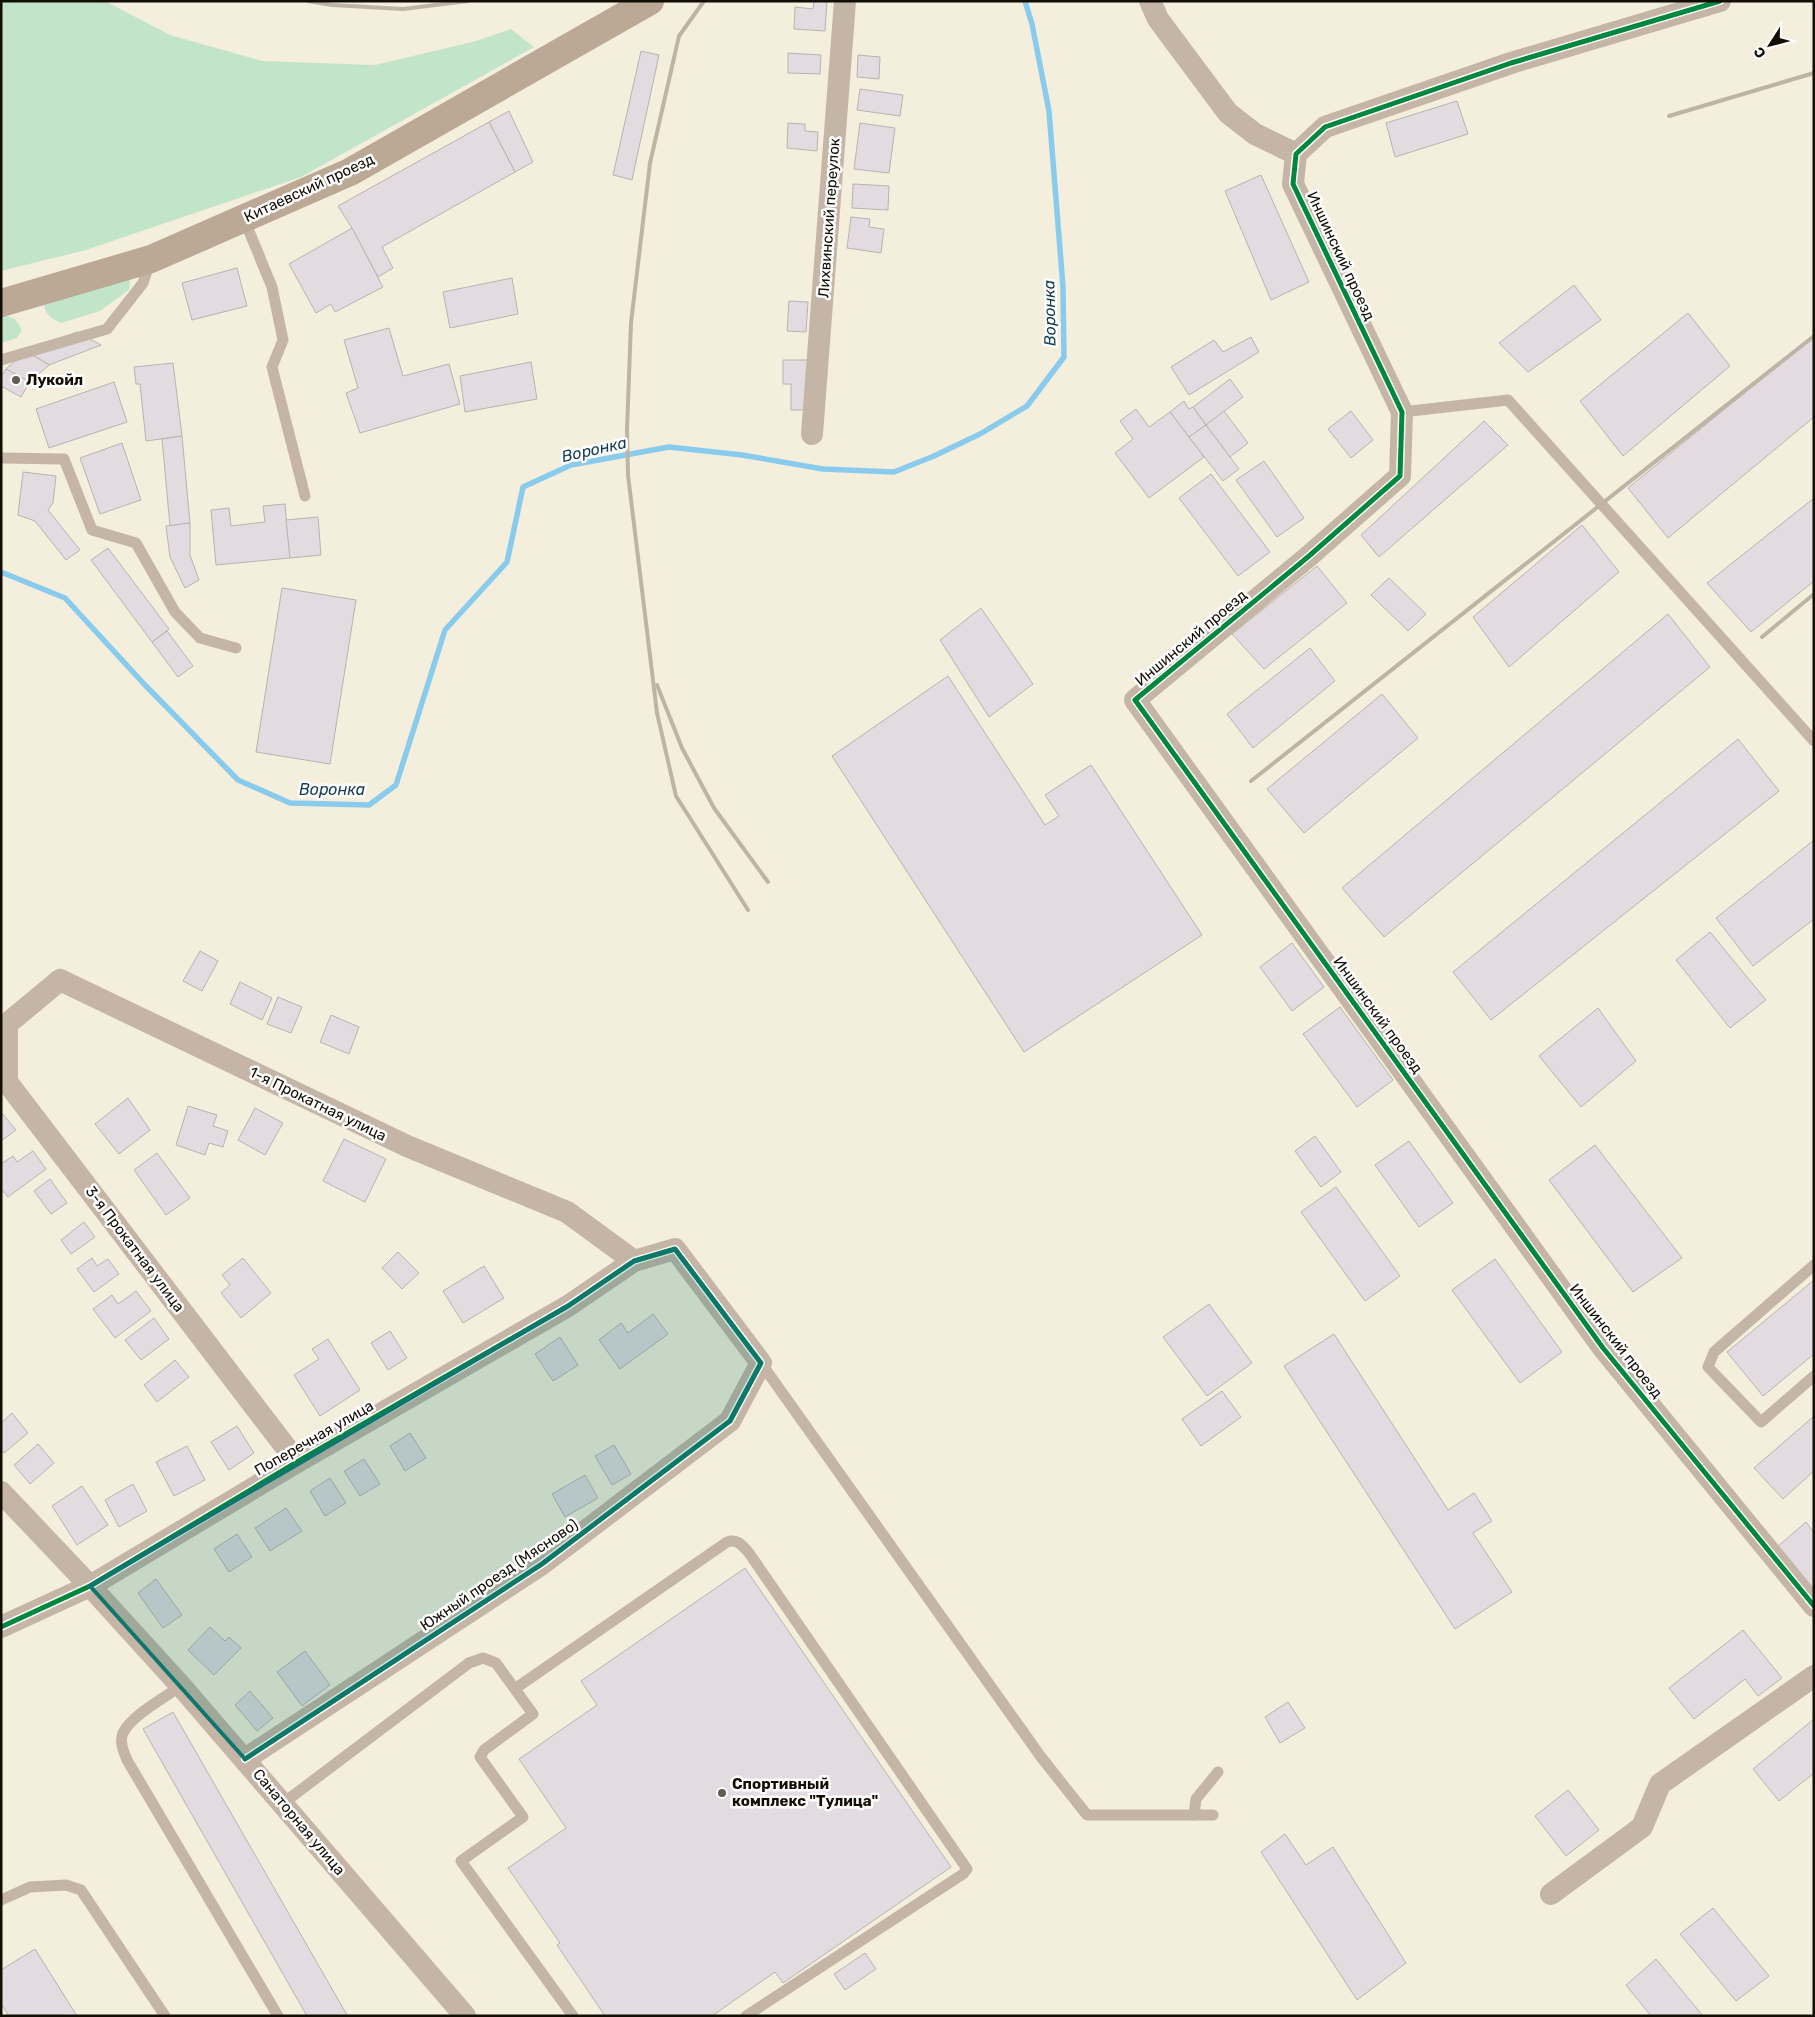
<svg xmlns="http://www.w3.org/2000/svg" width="1815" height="2017" viewBox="0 0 1815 2017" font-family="Rubik,sans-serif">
<rect width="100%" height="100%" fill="#f4efdc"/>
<!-- green -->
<g fill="#c2e5c9">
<polygon points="1,1 105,1 170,35 262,61 375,65 476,41 511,29 534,47 301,177 86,250 1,271"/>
<path d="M123,276L130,281L129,290L100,311L61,323C51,318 45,315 44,304Z"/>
<polygon points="1,314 15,319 22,330 17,338 1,343"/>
</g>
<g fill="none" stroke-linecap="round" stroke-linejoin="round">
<!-- stream -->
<polyline stroke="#89cbec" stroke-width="5.5" points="1,572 65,598 144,684 238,780 290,803 369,805 396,785 445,630 507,562 523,487 571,465 669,447 742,455 823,469 894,472 934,456 980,434 1027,406 1064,357 1063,287 1049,111 1032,24 1025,1"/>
</g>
<!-- building -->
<g fill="#e2dbdf" stroke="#b8b3b1">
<polygon points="814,1 827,1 825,31 794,29 795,7 813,9"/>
<polygon points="641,51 659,55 632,180 613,175"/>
<polygon points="788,53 821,55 820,74 788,73"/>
<polygon points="858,55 880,57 879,79 857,77"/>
<polygon points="860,89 903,95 900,116 857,110"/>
<polygon points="1457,101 1468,134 1395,157 1386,123"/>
<polygon points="509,111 533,162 515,172 489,122"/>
<polygon points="489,122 515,172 382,247 393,268 378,277 352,228 338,206"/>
<polygon points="788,123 805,124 805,131 818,132 817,151 787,148"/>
<polygon points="860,123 895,128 889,173 854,169"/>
<polygon points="1261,175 1309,282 1271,300 1225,191"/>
<polygon points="853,184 889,186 888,210 852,208"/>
<polygon points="851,217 870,219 869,227 884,229 881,253 847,248"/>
<polygon points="352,228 383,287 335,312 331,304 316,313 289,264"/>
<polygon points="237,268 247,306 192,320 182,283"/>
<polygon points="512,278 518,314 450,328 443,292"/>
<polygon points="1574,285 1601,320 1528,372 1499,343"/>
<polygon points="789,301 808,302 806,332 787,331"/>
<polygon points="1688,313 1730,366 1623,456 1580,401"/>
<polygon points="389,328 403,376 449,364 460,404 360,433 346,393 358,388 344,340"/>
<polygon points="77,332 101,345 49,365 26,351"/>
<polygon points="1814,336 1814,417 1668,538 1628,488"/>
<polygon points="1251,337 1259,352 1189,395 1171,367 1214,340 1223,352"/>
<polygon points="26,351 49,365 30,382 6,369"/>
<polygon points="783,360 808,360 808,410 791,410 791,384 783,384"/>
<polygon points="531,362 537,399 465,412 460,376"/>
<polygon points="173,363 182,436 146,441 140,384 136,384 134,367"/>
<polygon points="6,369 30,382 21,397 1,386 1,377"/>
<polygon points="1230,379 1243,397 1206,425 1193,407"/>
<polygon points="114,382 127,422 49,448 36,409"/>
<polygon points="1184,401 1189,409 1193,407 1206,425 1189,437 1170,412"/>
<polygon points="1136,409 1149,427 1170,412 1204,457 1149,498 1115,453 1133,439 1120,421"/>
<polygon points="1224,411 1248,443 1230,457 1206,425"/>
<polygon points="1351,411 1373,440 1351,458 1328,429"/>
<polygon points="1484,421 1508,445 1379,557 1361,535"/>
<polygon points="1206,425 1239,469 1223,481 1189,437"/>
<polygon points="182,436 190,523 170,526 162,439"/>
<polygon points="122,443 141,500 100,514 80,458"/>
<polygon points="1264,461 1304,518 1277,537 1236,480"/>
<polygon points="23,472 56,476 53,503 48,510 80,550 66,560 35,521 18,515"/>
<polygon points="1211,474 1270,552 1238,576 1179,498"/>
<polygon points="1814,498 1814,581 1751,632 1707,583"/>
<polygon points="285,504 290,558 216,565 211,510 229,508 231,526 265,522 263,506"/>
<polygon points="318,517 321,555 290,558 286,520"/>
<polygon points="190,523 190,555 199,580 185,588 170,557 166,526"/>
<polygon points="1582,525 1619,572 1509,667 1473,617"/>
<polygon points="108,548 169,629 152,642 91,560"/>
<polygon points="1317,566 1347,603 1264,669 1232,634"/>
<polygon points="1389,578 1426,614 1408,631 1371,595"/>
<polygon points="282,588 356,600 330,764 256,752"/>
<polygon points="981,608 1033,684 989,717 940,640"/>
<polygon points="1668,614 1710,667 1384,937 1342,888"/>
<polygon points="167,631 193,666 178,677 152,642"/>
<polygon points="1310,648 1335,681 1253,748 1227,714"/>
<polygon points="948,676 1045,825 1059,816 1045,795 1091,765 1202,935 1024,1052 832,756"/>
<polygon points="1382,694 1418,738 1304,833 1267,789"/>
<polygon points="1738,739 1779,791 1491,1020 1453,972"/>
<polygon points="1814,840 1814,919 1753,966 1716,918"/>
<polygon points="1710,932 1766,1000 1730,1028 1676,960"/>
<polygon points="1292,943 1324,987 1292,1011 1260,967"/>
<polygon points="200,951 218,961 202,991 183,981"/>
<polygon points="240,982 272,998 262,1020 230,1004"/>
<polygon points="278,997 302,1007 291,1033 267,1024"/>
<polygon points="1340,1007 1393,1080 1357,1107 1303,1034"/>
<polygon points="1598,1008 1636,1061 1581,1107 1539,1056"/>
<polygon points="331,1015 359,1027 349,1054 320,1042"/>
<polygon points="128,1098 150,1130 119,1154 95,1124"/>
<polygon points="188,1106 217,1115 213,1126 228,1131 223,1147 209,1143 205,1155 176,1145"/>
<polygon points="255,1108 283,1123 265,1155 238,1140"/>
<polygon points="1,1112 16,1130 1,1141"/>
<polygon points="1315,1136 1341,1172 1321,1187 1295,1151"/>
<polygon points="344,1139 386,1159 365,1202 323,1181"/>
<polygon points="1409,1141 1453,1203 1419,1227 1375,1165"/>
<polygon points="1595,1145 1682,1258 1633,1292 1549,1180"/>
<polygon points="33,1151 46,1169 8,1197 1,1189 1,1164 13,1156 17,1162"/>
<polygon points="157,1153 190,1198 166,1215 134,1170"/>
<polygon points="50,1179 67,1203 51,1214 34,1191"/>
<polygon points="1336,1187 1400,1276 1365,1301 1301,1212"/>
<polygon points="84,1222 95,1237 71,1254 61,1240"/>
<polygon points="398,1252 419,1273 402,1289 382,1268"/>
<polygon points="92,1258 97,1266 108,1259 119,1274 94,1292 77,1269"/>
<polygon points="243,1258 271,1293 241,1318 221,1293 230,1285 222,1275"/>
<polygon points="1495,1259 1562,1352 1520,1383 1452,1290"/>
<polygon points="484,1266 504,1298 463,1323 443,1291"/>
<polygon points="1814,1280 1814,1354 1763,1396 1727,1352"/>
<polygon points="136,1291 151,1311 115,1338 93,1309 112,1295 118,1304"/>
<polygon points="1209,1304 1252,1363 1207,1396 1163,1337"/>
<polygon points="653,1314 668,1334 620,1369 599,1340 621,1323 628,1333"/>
<polygon points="154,1318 169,1339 141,1360 125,1340"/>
<polygon points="390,1331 407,1358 388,1370 371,1343"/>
<polygon points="1334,1334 1448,1510 1474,1493 1492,1521 1473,1533 1512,1592 1455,1629 1284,1366"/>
<polygon points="560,1337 578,1365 553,1381 535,1354"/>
<polygon points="328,1339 360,1390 320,1416 294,1375 319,1359 312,1349"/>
<polygon points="175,1360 189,1377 157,1402 144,1385"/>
<polygon points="1222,1391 1241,1417 1201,1446 1182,1419"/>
<polygon points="12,1413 28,1433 4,1453 1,1450 1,1423"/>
<polygon points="1814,1416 1814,1471 1783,1499 1754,1468"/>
<polygon points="237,1426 254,1453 229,1470 211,1442"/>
<polygon points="410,1433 426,1458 405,1471 390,1446"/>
<polygon points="38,1444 54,1463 30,1484 14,1465"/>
<polygon points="614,1445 631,1474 612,1485 595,1456"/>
<polygon points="187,1446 205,1480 174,1496 156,1462"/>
<polygon points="364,1459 380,1484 360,1496 344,1471"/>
<polygon points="585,1475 598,1498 565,1517 552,1494"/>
<polygon points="330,1478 346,1503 325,1516 310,1491"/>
<polygon points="133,1484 147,1511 119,1527 105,1500"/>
<polygon points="82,1486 108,1525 77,1545 52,1506"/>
<polygon points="286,1508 302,1531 270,1551 255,1528"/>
<polygon points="1806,1522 1814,1533 1814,1594 1777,1547"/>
<polygon points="237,1534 252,1557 229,1572 214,1549"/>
<polygon points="745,1568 951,1867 783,1983 775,1972 712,2016 605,2016 557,1945 560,1943 508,1868 566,1828 519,1759 597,1705 581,1681"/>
<polygon points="156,1579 182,1615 163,1628 138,1593"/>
<polygon points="210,1627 225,1641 229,1637 241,1648 214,1675 188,1650"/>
<polygon points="1743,1630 1782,1678 1758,1696 1745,1679 1694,1719 1669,1688"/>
<polygon points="305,1651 330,1685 302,1706 277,1672"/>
<polygon points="250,1691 273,1718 257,1731 235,1705"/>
<polygon points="1288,1702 1305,1728 1280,1743 1265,1717"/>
<polygon points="173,1712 347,2015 346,2016 307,2016 143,1729"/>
<polygon points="1814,1719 1814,1773 1779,1801 1753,1769"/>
<polygon points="1568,1790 1599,1830 1566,1856 1535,1816"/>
<polygon points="1285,1834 1306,1865 1333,1847 1406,1963 1357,2000 1261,1852"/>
<polygon points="1713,1908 1769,1976 1736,2001 1680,1934"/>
<polygon points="35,1949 77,2016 9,2016 1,2004 1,1970"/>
<polygon points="865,1953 876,1969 845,1990 834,1974"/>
<polygon points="1656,1959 1703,2016 1651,2016 1626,1985"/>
</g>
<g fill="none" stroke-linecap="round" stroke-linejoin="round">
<!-- lane -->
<g stroke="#c5b5a6" stroke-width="11">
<polyline points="244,219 272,287 283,340 272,367 305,496"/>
<polyline points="1,360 107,329 143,283 150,262"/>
<polyline points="1402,412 1508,400 1814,741"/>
<polyline points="1,458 64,459 92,530 136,543 175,612 200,638 236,648"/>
<polyline points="1814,1265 1714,1352 1708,1367 1761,1422 1814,1376"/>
<polyline points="761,1363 1041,1757 1087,1815 1213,1815"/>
<path d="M181,1686C165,1697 131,1716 123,1733C119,1742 124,1752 127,1760L278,2016"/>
<path d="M516,1688L727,1542C737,1538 743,1546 749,1553L967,1869L963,1874L746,2016"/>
<polyline points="282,1804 469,1663 483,1658 496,1663 533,1714 484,1750 480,1757 523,1817 461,1861 573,2016"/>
<polyline points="1194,1815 1196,1799 1218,1772"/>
<polyline points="1,1900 30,1887 66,1885 81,1890 165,2016"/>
</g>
<!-- street -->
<g stroke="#c5b5a6" stroke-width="22">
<polyline points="1150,1 1158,19 1228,113 1255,134 1296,154"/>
<polyline points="1720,1 1511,63 1325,127 1296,154 1293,184 1402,412 1400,476 1309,556 1135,700 1603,1348 1814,1606"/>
<polyline points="812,434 845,1"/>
<polyline points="297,1462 7,1082 7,1024 60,980 407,1146 567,1212 634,1261"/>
<polyline points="1,1492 90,1586 181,1686 465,2016"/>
<polyline points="1,1627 90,1586 297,1462 568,1306 634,1261 675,1249 761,1363 730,1421 542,1564 245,1759"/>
<polyline points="1551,1894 1642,1827 1660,1784 1814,1676"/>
</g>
<!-- secondary -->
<polyline stroke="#bba895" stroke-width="28" points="1,303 151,259 350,172 650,1"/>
<!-- rail -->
<g stroke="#bdb4a5" stroke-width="4">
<polyline points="308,1 332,5 403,9 468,1"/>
<polyline points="704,1 679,36 650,163 631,323 627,429 628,475 657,713 676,796 748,910"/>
<polyline points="1669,116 1814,73"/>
<polyline points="1762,637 1814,594"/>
<polyline points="657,685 682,748 714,808 768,882"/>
<polyline points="1251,781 1814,336"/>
</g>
<!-- cycleway casing -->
<g stroke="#fff" stroke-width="8">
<g id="cycleway">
<polyline points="1720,1 1511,63 1325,127 1296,154 1293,184 1402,412 1400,476 1309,556 1135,700 1603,1348 1814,1606"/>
<polyline points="1,1627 90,1586 297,1462 568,1306 634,1261 675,1249 761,1363 730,1421 542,1564 245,1759"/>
</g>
</g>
<!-- cycleway -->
<use href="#cycleway" stroke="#00873e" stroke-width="5"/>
</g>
<!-- marked area -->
<path fill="#0f766e" fill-opacity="0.2" stroke="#0f766e" stroke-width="4" stroke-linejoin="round" d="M675,1249L761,1363L730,1421L542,1564L245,1759L90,1586L568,1306L634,1261Z"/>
<!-- markers -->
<g fill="#615d50" stroke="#fff" stroke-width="2">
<circle cx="16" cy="380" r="5"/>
<circle cx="722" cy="1793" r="5"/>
</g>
<g text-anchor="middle" stroke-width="5" stroke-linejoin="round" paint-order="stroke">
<!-- street labels -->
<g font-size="15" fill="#120e04" stroke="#fff">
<text transform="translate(309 188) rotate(-25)" y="5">Китаевский проезд</text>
<text transform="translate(829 218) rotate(-86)" y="5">Лихвинский переулок</text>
<text transform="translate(1341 256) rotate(65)" y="5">Иншинский проезд</text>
<text transform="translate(1191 638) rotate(-40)" y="5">Иншинский проезд</text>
<text transform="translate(1378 1015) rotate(54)" y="5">Иншинский проезд</text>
<text transform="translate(318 1104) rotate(26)" y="5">1-я Прокатная улица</text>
<text transform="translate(135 1249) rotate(53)" y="5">3-я Прокатная улица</text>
<text transform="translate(1616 1341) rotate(52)" y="5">Иншинский проезд</text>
<text transform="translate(314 1438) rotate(-30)" y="5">Поперечная улица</text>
<text transform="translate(499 1575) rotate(-34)" y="5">Южный проезд (Мясново)</text>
<text transform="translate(299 1822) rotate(50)" y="5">Санаторная улица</text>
</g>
<!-- poi labels -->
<g font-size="15" font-weight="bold" fill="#120e04" stroke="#fff" text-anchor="start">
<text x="26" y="385">Лукойл</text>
<text x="732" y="1789">Спортивный<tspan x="732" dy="17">комплекс "Тулица"</tspan></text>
</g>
<!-- water labels -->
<g font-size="16" font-style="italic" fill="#153e55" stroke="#fff">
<text transform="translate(1049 313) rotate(-91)" y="6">Воронка</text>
<text transform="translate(594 449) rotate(-13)" y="6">Воронка</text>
<text x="332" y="795">Воронка</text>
</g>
</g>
<!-- border -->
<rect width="1815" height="2017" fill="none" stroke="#120e04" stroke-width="5"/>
<!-- north arrow -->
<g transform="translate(1770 45) rotate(234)" stroke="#ffffff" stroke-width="4" paint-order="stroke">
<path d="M0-4L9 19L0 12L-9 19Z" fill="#120e04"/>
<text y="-8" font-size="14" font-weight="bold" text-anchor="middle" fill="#120e04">С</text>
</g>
</svg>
